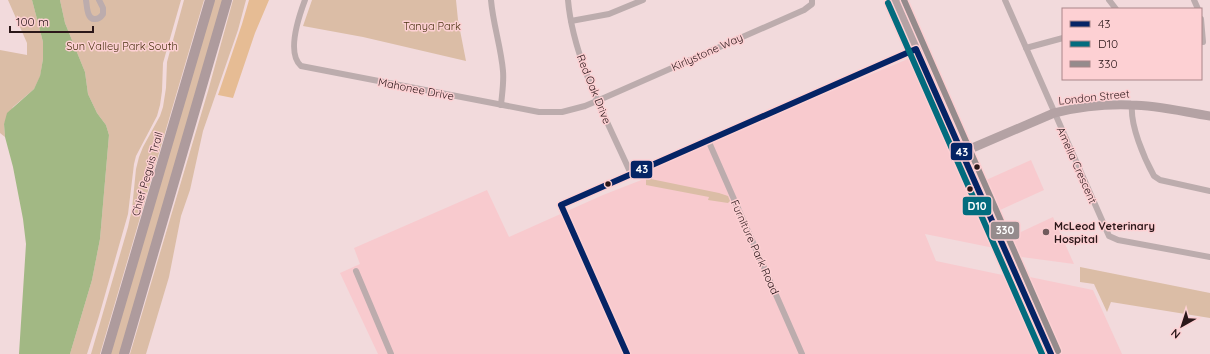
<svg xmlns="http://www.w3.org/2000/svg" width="1210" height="354" viewBox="0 0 1210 354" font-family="Quicksand,sans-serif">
<rect width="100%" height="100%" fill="#f2dadc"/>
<!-- built -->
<g fill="#f8cace">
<polygon points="915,56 999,249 925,234 936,261 1012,277 1048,354 378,354 340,273 360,264 354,248 487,190 509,237 603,195 644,179 632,177 850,83"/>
<polygon points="1031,160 1044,190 998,211 984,181"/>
<polygon points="1053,217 1074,264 1015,256 1008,238"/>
<polygon points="1020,275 1093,290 1122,354 1055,354"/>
</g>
<!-- green -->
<g fill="#dbbda6">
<polygon points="8,0 32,0 43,42 43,59 40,77 34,89 13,107 4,124 5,137 0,133 0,50 27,55 27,43"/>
<polygon points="60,0 181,0 163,63 162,91 160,105 157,116 136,156 134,164 128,214 99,316 87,354 70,354 92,280 100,239 109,135 106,125 97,113 88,94 85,72 65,23"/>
<polygon points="184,0 204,0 100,354 91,354 128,227 132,209 136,169 139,157 143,147 160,116 163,107 166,88 167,62"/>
<polygon points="213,0 223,0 120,354 110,354"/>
<polygon points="233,0 246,0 238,30 203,131 190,190 181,216 169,277 146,354 130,354 208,91"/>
<polygon points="312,0 456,0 458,20 466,61 363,37 303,26"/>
<polygon points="646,178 719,193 728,196 730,201 728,203 708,200 709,197 646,185"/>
<polygon points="1080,267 1210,293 1210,318 1111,302 1107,312 1094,284 1080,282"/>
</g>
<!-- forest -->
<polygon fill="#e6bc94" points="249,0 269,0 255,33 233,98 218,95 242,24"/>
<!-- water -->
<polygon fill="#a2b884" points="32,0 60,0 65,23 85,72 88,94 97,113 106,125 109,135 100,239 92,280 70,354 19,354 26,244 23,219 13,167 5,137 4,124 7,113 34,89 40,76 43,59 43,42"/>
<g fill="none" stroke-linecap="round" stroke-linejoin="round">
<!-- street -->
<g stroke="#bcacad" stroke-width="6">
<path d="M86,0C87,6 87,20 95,19C99,19 101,17 103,14V8L99,0"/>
<path d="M305,0C299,16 286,53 301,66L539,112H562L585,106L606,97L804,10L812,4V0"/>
<path d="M491,0C493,24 501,47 503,71C504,83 502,94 501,105"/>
<path d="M568,0C573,59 607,120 631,174"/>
<polyline points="1005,0 1109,236 1118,240 1210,257"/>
<polyline points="1109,0 1116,9"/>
<polyline points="1194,0 1198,9"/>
<polyline points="1201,19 1203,42"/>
<polyline points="571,21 609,14 643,0"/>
<polyline points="1026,48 1063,38"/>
<path d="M1132,105C1130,125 1144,158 1154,176L1160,180L1210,191"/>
<polyline points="708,140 802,354"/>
<polyline points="356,271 391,354"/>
<polyline points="627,354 561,205 916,49"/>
</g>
<!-- secondary -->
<g stroke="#b4a2a4" stroke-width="9">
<polyline points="895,0 1051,354"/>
<path d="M963,152L1054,113C1079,107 1105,104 1131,105C1157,105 1184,112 1210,116"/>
</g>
<!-- primary -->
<g stroke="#ae9b9d" stroke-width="10">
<polyline points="106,354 210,0"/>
<polyline points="124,354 227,0"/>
</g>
<!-- bus-1 casing -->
<g stroke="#fdd0d3" stroke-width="9">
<polyline id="bus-1" points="627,354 561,205 916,49 1051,354"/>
</g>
<!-- bus-2 casing -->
<g stroke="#fdd0d3" stroke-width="9">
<polyline id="bus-2" points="888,3 1042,354"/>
</g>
<!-- bus-3 casing -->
<g stroke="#fdd0d3" stroke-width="9">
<polyline id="bus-3" points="904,0 1058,351"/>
</g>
<!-- bus-1 -->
<use href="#bus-1" stroke="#052465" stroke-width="6"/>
<!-- bus-2 -->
<use href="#bus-2" stroke="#026c7e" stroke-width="6"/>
<!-- bus-3 -->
<use href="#bus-3" stroke="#958b8c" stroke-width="6"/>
</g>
<!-- markers -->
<g fill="#2b1719" stroke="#fdd0d3" stroke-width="1.5">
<circle cx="977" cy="167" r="3.5"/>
<circle cx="608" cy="184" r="3.5"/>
<circle cx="970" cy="189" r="3.5"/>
</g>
<circle fill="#715b5d" stroke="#fdd0d3" stroke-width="1.5" cx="1046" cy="232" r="4"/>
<g text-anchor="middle" stroke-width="3" stroke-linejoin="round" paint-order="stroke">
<!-- park labels -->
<g font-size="11" fill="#493211" stroke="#fdd0d3">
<text x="432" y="30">Tanya Park</text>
<text x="122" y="50">Sun Valley Park South</text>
</g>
<!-- street labels -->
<g font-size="11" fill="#2b1719" stroke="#fdd0d3">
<text transform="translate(707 52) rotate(-24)" y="4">Kirlystone Way</text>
<text transform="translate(416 89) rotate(11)" y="4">Mahonee Drive</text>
<text transform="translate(594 89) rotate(68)" y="4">Red Oak Drive</text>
<text transform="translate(1094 97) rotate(-6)" y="4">London Street</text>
<text transform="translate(1077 165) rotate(66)" y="4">Amelia Crescent</text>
<text transform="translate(147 174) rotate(-74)" y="4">Chief Peguis Trail</text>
<text transform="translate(755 247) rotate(66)" y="4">Furniture Park Road</text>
</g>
<!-- poi labels -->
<g font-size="11" font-weight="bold" fill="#2b1719" stroke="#fdd0d3" text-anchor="start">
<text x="1054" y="230">McLeod Veterinary<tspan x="1054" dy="13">Hospital</tspan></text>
</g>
</g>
<g stroke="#fdd0d3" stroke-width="1.5">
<rect x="950" y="142" width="23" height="19" rx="4" fill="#052465"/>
<rect x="630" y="160" width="23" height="19" rx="4" fill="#052465"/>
<rect x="962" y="196" width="30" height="20" rx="4" fill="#026c7e"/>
<rect x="990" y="221" width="30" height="19" rx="4" fill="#958b8c"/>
</g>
<g font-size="11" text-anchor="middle" font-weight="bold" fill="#fff">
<text x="962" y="156">43</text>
<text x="642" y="173">43</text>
<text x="977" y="210">D10</text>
<text x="1005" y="234">330</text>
</g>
<!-- legend -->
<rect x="1062" y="8" width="140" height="72" fill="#fdd0d3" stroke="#a98689"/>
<rect x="1070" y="21" width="20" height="6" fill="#052465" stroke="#a98689"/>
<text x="1098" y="28" font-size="12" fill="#2b1719">43</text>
<rect x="1070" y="41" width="20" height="6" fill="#026c7e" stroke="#a98689"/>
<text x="1098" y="48" font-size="12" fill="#2b1719">D10</text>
<rect x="1070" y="61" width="20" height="6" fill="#958b8c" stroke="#a98689"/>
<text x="1098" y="68" font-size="12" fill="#2b1719">330</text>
<!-- north arrow -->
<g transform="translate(1182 326) rotate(219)" stroke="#fdd0d3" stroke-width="3" paint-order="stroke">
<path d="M0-3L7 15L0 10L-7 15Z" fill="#2b1719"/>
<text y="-6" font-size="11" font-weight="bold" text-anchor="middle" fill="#2b1719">N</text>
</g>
<!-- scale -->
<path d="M10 26v6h83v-6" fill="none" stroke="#2b1719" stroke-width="2"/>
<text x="16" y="26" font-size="12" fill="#2b1719" stroke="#fdd0d3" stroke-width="3" paint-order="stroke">100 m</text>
</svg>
